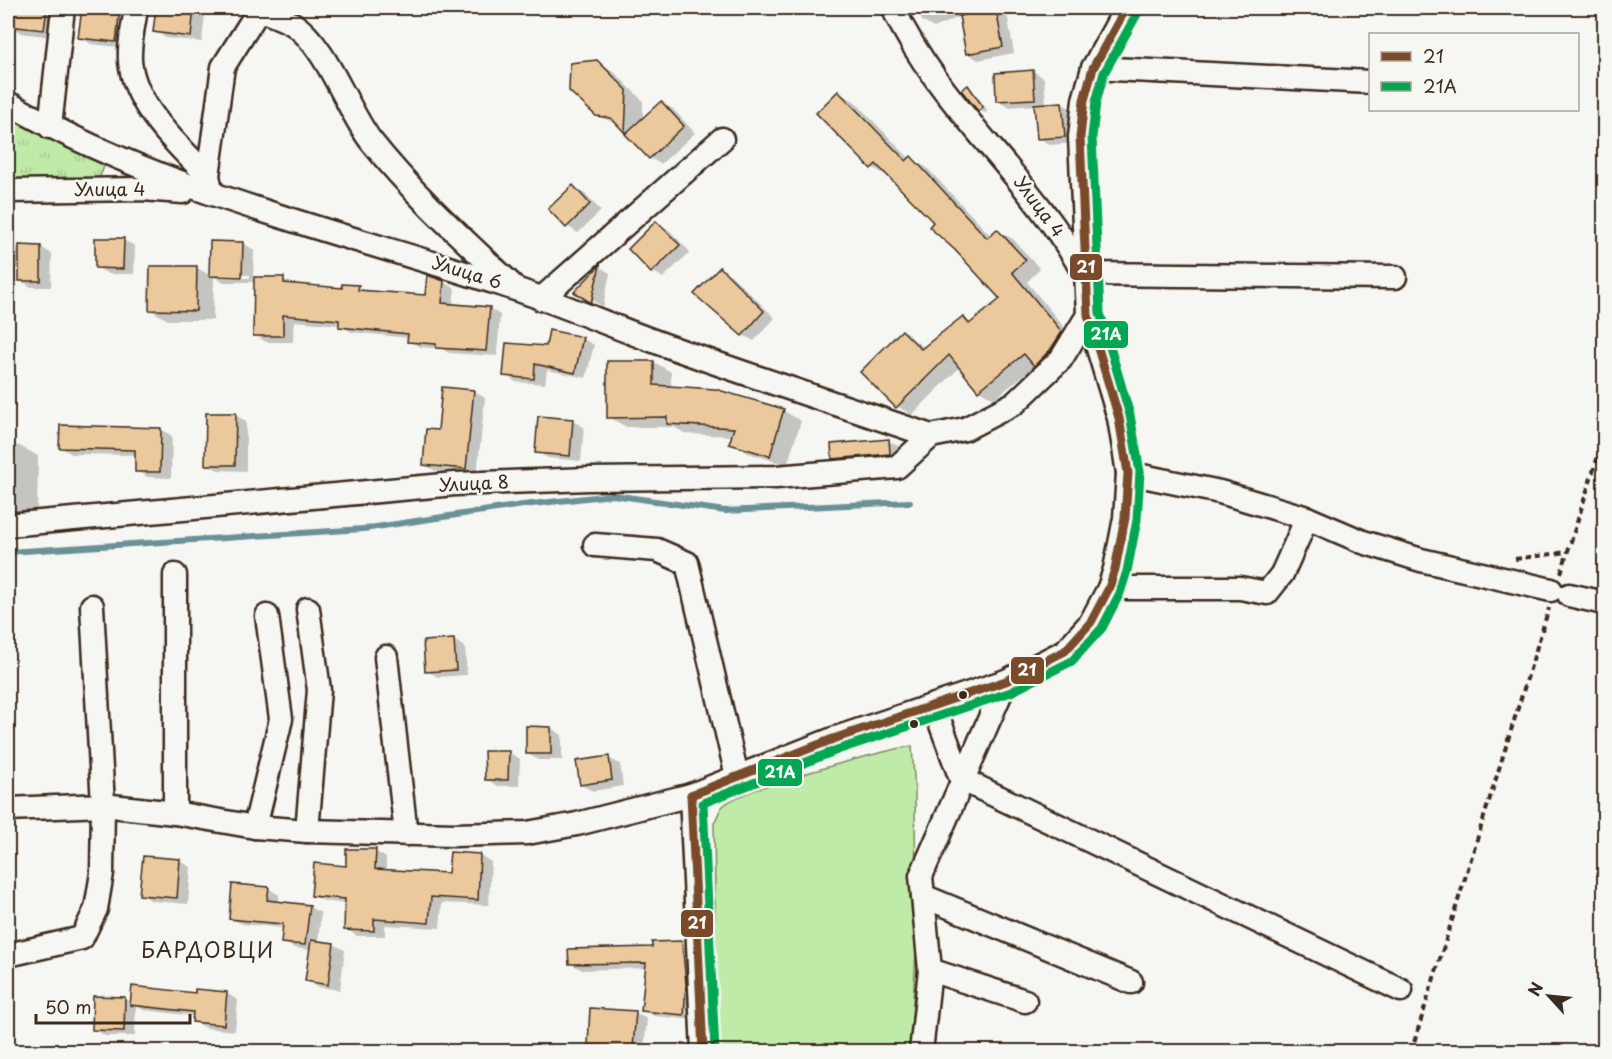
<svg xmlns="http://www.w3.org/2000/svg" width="1612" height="1059" viewBox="0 0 1612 1059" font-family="'Playpen Sans',sans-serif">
<defs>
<pattern id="grass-tufts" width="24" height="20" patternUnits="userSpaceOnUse" patternTransform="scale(1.5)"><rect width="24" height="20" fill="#c0eaa7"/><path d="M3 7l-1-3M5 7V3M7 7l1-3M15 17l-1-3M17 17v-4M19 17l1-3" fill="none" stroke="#a6c98f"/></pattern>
</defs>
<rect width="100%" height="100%" fill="#f6f6f2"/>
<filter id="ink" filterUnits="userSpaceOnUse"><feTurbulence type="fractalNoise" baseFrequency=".0167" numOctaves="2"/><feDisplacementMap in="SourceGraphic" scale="12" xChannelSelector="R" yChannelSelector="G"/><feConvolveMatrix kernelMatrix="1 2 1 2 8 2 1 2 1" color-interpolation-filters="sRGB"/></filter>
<g filter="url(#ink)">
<!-- grass -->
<polygon fill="url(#grass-tufts)" stroke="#7e8a62" stroke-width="1.5" points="8,115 105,164 96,186 8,186"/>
<!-- pitch -->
<path fill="#c0eaa7" stroke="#7e8a62" stroke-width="1.5" d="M912,746L915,792L916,953L910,1051H717L714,823C717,818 719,810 723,806C739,789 882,751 912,746Z"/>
<!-- shadow -->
<g fill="#0003" fill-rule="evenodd">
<polygon points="8,8 62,8 59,38 21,33 8,25"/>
<polygon points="83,8 126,8 127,48 91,44 80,37"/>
<polygon points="157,8 194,8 205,14 202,42 166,38 155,31"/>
<polygon points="916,8 1006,8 1014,53 978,60 967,53 961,16 934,28 922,21"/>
<polygon points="596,62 614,72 643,101 643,120 662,103 673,109 695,133 661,164 649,158 621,126 596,115"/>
<polygon points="1033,71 1044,78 1046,105 1061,103 1073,110 1076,143 1050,145 1039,138 1036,105 1009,107 998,101"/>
<polygon points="968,87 973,90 988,111 985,113 979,110"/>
<polygon points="839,93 854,101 910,159 926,167 991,236 997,231 1013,239 1040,269 1027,282 1076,342 1050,374 1036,365 994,399 979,390 960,367 912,415 897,406 903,332 925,348 963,318 973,324 1002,299 931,227 936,222 888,175 887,176 872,167"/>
<polygon points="573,187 584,193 601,211 578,233 567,226"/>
<polygon points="657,223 668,229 690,252 663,278 652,271"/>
<polygon points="8,234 9,247 41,247 52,254 51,287 31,287 20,280 20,269 8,268"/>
<polygon points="123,240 135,246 134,274 108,274 96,267"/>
<path d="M243,243L254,250L253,279H283L294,285L343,289L358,287L367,292L426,297L443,282L455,288L453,305L489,308L500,315L497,356L449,353L442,349L420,347L409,341V338L351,332L340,325L294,321L293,342H266L255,335V282H222L214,277L213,320H168L150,310L197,268L211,276ZM220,275H250V278H220Z"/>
<polygon points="600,267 610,273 603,307 577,291"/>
<polygon points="720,269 731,275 775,318 754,341 743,335"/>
<polygon points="583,339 594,345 586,378 547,370 545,384 516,382 505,375 547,348"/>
<polygon points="654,362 671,372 671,387 714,390 784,411 801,421 787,465 748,453 731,443 733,436 686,434 674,427 626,427 609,417"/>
<polygon points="474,391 485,398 477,475 436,471 424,465 439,432"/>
<polygon points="235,415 246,421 246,471 218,470 206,464"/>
<polygon points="573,421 584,427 581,461 548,458 537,452"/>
<polygon points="161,429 172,436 171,478 148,477 136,471 137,455 72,454 61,448"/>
<polygon points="889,441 900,447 901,460 845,464 833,458"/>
<polygon points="8,446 20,446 38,456 37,520 8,527"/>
<polygon points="454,640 465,647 467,675 438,677 427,671"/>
<polygon points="551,728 562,735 562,760 538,760 527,753"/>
<polygon points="508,752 520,759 519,786 498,786 486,779"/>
<polygon points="608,758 620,764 623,786 593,791 581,785"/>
<polygon points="375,851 386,858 386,871 450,875 451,854 480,855 491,862 489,905 442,903 440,928 385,925 385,936 357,936 346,929 346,904 324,901 312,895 347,868"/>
<polygon points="144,857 180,861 191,867 188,904 152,901 141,894"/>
<polygon points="268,888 279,895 279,903 309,907 321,913 318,942 333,944 345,950 340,990 318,987 307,981 311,950 294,948 283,942 284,928 242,924 230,918"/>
<polygon points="682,942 693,949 695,1020 654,1016 643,1010 647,968 582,970 570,963"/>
<polygon points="226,993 238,1000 235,1031 205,1028 194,1021 194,1016 143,1010 136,1006 135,1036 105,1036 94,1029 124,999 132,1003"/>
<polygon points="635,1012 647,1019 644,1052 600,1051 589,1044"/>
</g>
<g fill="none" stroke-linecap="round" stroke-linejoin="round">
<!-- stream -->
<polyline stroke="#6a9198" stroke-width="6" points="8,552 363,529 523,505 613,495 725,511 910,502"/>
</g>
<!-- building -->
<g fill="#ebc99c" stroke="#3b2a1e" stroke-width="1.5">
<polygon points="8,8 47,8 44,30 8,26"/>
<polygon points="82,8 120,8 116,42 78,38"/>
<polygon points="156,8 194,8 191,37 153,32"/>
<polygon points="996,9 1003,47 966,54 959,16"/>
<polygon points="597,60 627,90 625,133 611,118 596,116 569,91 570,63"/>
<polygon points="1033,70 1035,99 996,101 995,73"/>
<polygon points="968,85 983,107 978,111 961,90"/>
<polygon points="838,91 906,161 911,156 987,238 997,229 1026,260 1012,272 1062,332 1050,350 1034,366 1024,354 978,391 949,355 896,408 860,372 902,330 921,349 963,316 969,324 1000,299 955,250 929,227 933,222 876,164 871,169 816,113"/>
<polygon points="661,101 684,126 649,159 625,134"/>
<polygon points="1062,102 1065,137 1037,139 1034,104"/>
<polygon points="573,185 590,204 566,228 548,209"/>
<polygon points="656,221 680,245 651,273 628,249"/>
<polygon points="95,238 124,238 123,269 95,268"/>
<polygon points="210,241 243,242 242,277 209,276"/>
<polygon points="19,245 41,246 41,281 19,281"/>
<polygon points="600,265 591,303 574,292"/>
<polygon points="150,266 197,266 196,311 149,310"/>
<polygon points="720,267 764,311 742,336 694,294"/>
<polygon points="427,275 444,281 442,303 490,307 486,351 436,348 436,344 407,342 408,334 339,327 339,320 283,315 283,336 253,336 254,277 284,277 284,283 342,288 342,284 359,285 358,290 425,295"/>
<polygon points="549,330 583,337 575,373 535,364 534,379 503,376 506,343 546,346"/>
<polygon points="607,361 654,361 654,385 715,389 784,409 770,456 729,444 734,428 667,424 667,417 607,418"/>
<polygon points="442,387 474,390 466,469 423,465 426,429 438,430"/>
<polygon points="206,413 236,413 235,465 205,465"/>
<polygon points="538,416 573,419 570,456 535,453"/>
<polygon points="60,425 161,428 160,472 135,472 135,450 59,448"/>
<polygon points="889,439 890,454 832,459 831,444"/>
<polygon points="454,639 456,670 425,672 423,641"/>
<polygon points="526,726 551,727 551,754 526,754"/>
<polygon points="484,751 509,751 508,780 485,780"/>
<polygon points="609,756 612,780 580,785 576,761"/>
<polygon points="346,849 376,849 375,869 448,873 450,852 480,854 478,900 431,897 429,923 374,919 374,931 344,930 345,899 311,896 314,863 346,866"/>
<polygon points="143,856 180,859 177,898 139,895"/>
<polygon points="232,884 269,887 267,900 310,905 305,945 281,943 283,924 229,919"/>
<polygon points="311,940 334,943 328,985 305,981"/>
<polygon points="682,941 686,984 684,1015 641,1011 646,963 569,964 568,949 652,947 652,942"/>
<polygon points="132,986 195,993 195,989 227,992 224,1025 192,1022 193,1012 130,1005"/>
<polygon points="93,996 125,997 124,1031 92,1030"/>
<polygon points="590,1008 636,1011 633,1048 588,1045"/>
</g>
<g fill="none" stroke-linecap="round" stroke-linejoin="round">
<!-- minor casing -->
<g stroke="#3b2a1e" stroke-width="27">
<g id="minor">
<path d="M136,8C134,25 127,50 131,68C139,110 179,147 208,176"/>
<path d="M893,8C938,105 1032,178 1084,274L1395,277"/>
<path d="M259,9C270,14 283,18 293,24C327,46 347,110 371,141C413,194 463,239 512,285"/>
<polyline points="1093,68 1370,82"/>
<path d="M8,103C164,193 342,232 512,288C559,303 604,323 651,340C743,374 838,404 931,436"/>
<polyline points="50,127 63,8"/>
<polyline points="8,191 142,189 183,192"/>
<polyline points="212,194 208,176 223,67 260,8"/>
<polyline points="541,299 722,139"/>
<polyline points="1128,473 1220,492 1307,518 1363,542 1421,560 1551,590"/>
<polyline points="8,525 455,484 589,479 776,477 897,467 931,436 965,429 1015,403 1061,359 1088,315 1080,137 1084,100 1093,68 1126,8"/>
<polyline points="595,545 657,550 687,563 737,776"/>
<polyline points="1109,588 1240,588 1267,593 1282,574 1307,518"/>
<polyline points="1569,595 1604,603"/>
<polyline points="386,657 406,834"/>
<polyline points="934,706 961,779 1401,990"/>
<polyline points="691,795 703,1052"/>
<polyline points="8,809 103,805 175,813 255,827 307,831 454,835 527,833 577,824 691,795 833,739 1006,681 1065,651 1091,622 1109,588 1115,569 1125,518 1128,473 1119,418 1088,315"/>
<polyline points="175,813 175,575"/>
<polyline points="255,827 281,719 267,616"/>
<polyline points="307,831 319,690 308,609"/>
<polyline points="923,896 1131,982"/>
<polyline points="8,955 82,938 96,909 102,873 103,805 92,606"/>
<polyline points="930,970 1025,1001"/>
<polyline points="921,1052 930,970 921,876 1006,681"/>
</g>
</g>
<!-- path -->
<g stroke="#3b2a1e" stroke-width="4" stroke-dasharray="6 4.5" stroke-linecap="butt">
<polyline points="1515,559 1567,552"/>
<polyline points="1561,573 1604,437"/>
<polyline points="1411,1052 1549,608"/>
</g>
<!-- minor -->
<use href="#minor" stroke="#f6f6f2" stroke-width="22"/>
<!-- bus-1 casing -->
<g stroke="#f6f6f2" stroke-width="14">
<g id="bus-1">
<polyline points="691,795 833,739 1006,681 1065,651 1091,622 1109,588 1115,569 1125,518 1128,473 1119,418 1088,315 1080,137 1084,100 1093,68 1126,8"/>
<polyline points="691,795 703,1052"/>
</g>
</g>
<!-- bus-2 casing -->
<g stroke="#f6f6f2" stroke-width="14">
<polyline id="bus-2" points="715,1051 703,803 837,750 1011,692 1072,661 1102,628 1120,593 1127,571 1137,520 1140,472 1130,415 1100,313 1092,137 1096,102 1104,73 1137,14"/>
</g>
<!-- bus-1 -->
<use href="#bus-1" stroke="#7a4b2a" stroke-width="9"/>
<!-- bus-2 -->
<use href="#bus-2" stroke="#00a651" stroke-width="9"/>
</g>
</g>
<!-- markers -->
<g fill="#3b2a1e" stroke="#f6f6f2" stroke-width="2">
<circle cx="963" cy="695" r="5"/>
<circle cx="914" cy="724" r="5"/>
</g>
<g text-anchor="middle" stroke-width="5" stroke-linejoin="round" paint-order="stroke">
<!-- street labels -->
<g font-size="18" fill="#3b2a1e" stroke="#f6f6f2">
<text x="110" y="196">Улица 4</text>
<text transform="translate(1039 207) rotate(53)" y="6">Улица 4</text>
<text transform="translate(467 273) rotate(17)" y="6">Улица 6</text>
<text transform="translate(474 484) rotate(-3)" y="6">Улица 8</text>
</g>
<!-- quarter labels -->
<g font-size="21" letter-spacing="1.5" fill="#3b2a1e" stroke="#f6f6f2">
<text x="208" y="958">БАРДОВЦИ</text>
</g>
</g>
<g stroke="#f6f6f2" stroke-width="2">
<rect x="1069" y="253" width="34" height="28" rx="6" fill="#7a4b2a"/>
<rect x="1083" y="320" width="46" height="29" rx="6" fill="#00a651"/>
<rect x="1010" y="656" width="35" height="29" rx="6" fill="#7a4b2a"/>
<rect x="757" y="758" width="46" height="29" rx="6" fill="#00a651"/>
<rect x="680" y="909" width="34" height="29" rx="6" fill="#7a4b2a"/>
</g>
<g font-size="16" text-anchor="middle" font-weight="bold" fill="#fff">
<text x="1086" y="273">21</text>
<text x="1106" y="340">21A</text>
<text x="1027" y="676">21</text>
<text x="780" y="778">21A</text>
<text x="697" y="929">21</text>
</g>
<!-- margin -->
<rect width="1612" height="1059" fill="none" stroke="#f6f6f2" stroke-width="30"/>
<rect x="15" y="15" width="1582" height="1029" fill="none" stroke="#3b2a1e" stroke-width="2" filter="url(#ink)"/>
<!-- legend -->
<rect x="1369" y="33" width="210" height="78" fill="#f6f6f2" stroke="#aba49d" stroke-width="1.5"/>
<rect x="1381" y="52" width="30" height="9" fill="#7a4b2a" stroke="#aba49d" stroke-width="1.5"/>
<text x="1423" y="63" font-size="18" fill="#3b2a1e">21</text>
<rect x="1381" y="82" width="30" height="9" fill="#00a651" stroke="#aba49d" stroke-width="1.5"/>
<text x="1423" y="93" font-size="18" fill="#3b2a1e">21A</text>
<!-- north arrow -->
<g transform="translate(1549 996) rotate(297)" stroke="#f6f6f2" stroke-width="4.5" paint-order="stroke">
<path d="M0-4.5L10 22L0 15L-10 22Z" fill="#3b2a1e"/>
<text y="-9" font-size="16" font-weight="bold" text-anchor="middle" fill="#3b2a1e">N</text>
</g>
<!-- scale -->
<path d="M36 1014v9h154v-9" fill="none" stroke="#3b2a1e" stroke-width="3"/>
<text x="45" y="1014" font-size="18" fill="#3b2a1e" stroke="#f6f6f2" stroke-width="4.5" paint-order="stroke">50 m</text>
</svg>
